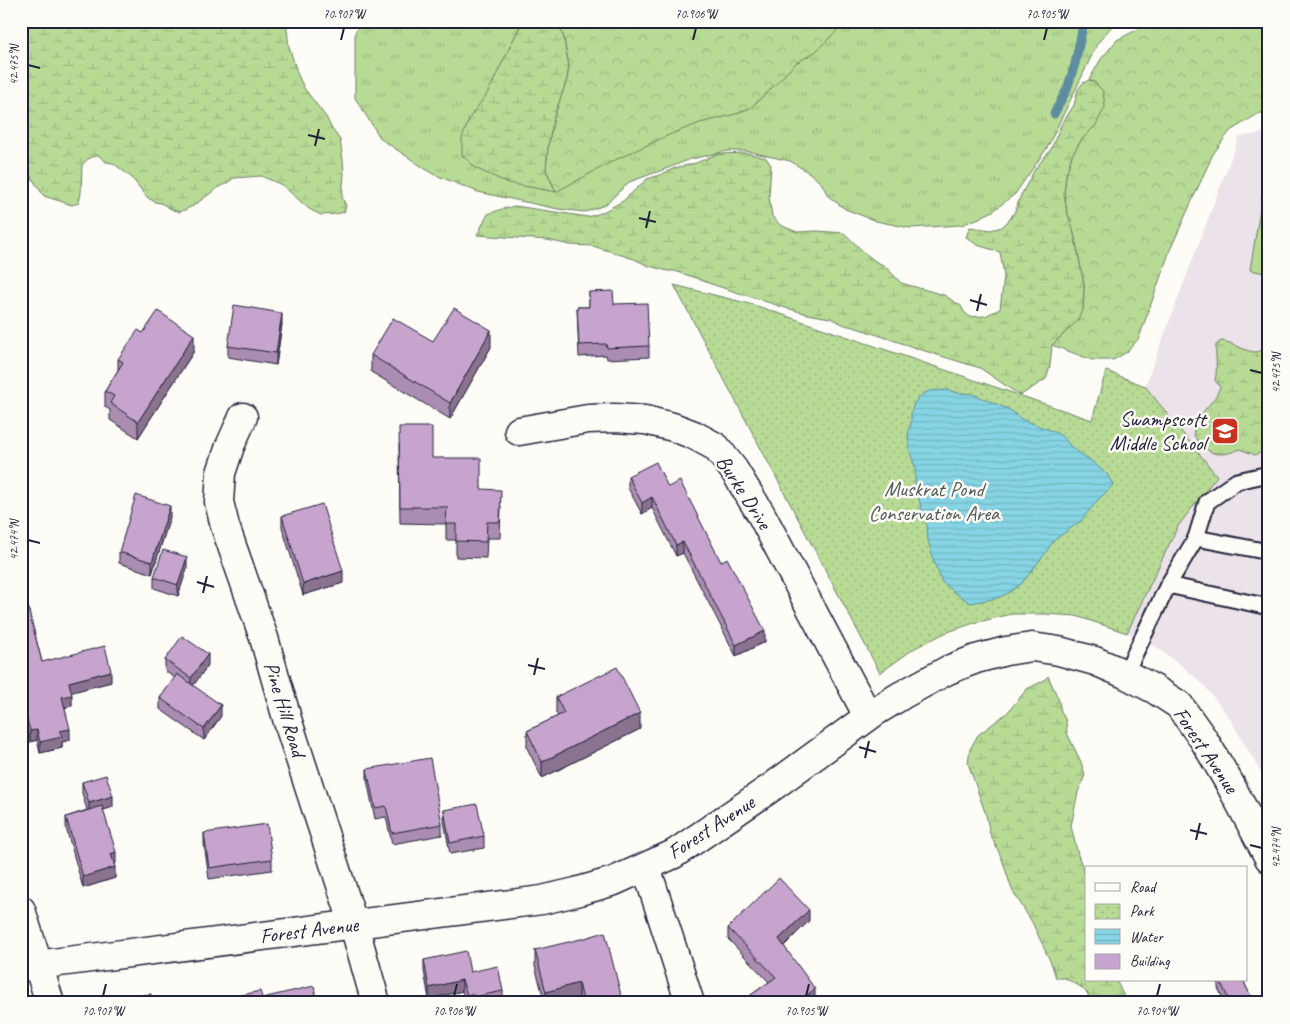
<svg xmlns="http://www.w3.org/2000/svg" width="1290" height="1024" viewBox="0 0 1290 1024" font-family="Caveat,sans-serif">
<defs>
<pattern id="grass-tufts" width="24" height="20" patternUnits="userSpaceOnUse" patternTransform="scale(1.25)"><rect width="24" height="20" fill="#b7da94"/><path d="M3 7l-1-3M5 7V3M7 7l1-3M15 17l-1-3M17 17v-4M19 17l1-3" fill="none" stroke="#9dbb80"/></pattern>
<pattern id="forest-crowns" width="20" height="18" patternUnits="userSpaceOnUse" patternTransform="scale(1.25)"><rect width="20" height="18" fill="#b7da94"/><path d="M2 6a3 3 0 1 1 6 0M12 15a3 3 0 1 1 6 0" fill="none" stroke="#9dbb80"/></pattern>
<pattern id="wetland-marsh" width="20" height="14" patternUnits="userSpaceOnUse" patternTransform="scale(1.25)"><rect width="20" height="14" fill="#b7da94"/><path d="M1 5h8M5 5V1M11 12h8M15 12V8" fill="none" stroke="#9dbb80"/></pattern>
<pattern id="park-dots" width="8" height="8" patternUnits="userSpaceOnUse" patternTransform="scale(1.25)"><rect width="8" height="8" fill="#b7da94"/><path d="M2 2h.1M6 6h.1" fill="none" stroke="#9dbb80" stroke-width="1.8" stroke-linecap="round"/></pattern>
<pattern id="water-rules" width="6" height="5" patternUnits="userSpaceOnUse" patternTransform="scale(1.25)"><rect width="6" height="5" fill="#86d4e4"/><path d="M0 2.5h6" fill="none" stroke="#73b6c4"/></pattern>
</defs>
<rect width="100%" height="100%" fill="#fdfcf7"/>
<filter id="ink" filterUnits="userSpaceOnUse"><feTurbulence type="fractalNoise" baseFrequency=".02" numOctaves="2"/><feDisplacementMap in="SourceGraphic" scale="10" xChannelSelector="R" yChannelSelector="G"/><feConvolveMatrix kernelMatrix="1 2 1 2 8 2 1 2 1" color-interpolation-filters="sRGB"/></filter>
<g filter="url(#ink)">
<!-- built -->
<polygon fill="#ece2ea" points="1269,132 1269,786 1229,717 1203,684 1182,666 1155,646 1127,633 1178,526 1216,476 1145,386 1239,137"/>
<!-- grass -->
<polygon fill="url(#grass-tufts)" stroke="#6c7e68" points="363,21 1116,21 1097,44 1084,72 1047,148 1015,194 993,211 977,219 961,225 910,228 876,221 845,209 828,196 822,184 811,174 790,161 746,151 727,151 691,159 668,168 629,182 605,205 585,212 558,209 478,192 433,174 381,139 355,98 355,32"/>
<!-- forest -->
<g fill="url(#forest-crowns)" stroke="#6c7e68">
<polygon points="557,21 847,21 815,52 796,63 767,93 750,108 736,114 700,123 671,134 615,160 556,192 546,170 548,146 554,117 567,79 569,66 563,35"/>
<polygon points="1154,21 1269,21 1269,111 1258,114 1230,131 1213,154 1170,250 1139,338 1127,352 1113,360 1092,360 1052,345 1077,321 1083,309 1084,285 1078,253 1072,225 1067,212 1064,194 1066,175 1072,155 1082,139 1096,125 1094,82 1089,80 1101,59 1117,40"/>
</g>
<!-- wetland -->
<g fill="url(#wetland-marsh)" stroke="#6c7e68">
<polygon points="31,21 286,21 289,47 298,75 304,88 326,117 332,129 340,140 343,160 344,174 342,197 346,206 344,212 336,214 321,215 309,209 282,185 261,176 234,178 227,183 219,187 193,206 180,212 173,210 161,203 155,202 148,198 131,177 113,163 106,162 98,155 88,159 82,165 81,193 79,203 72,205 44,196 27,171 21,168 21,27"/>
<polygon points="524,21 557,21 563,35 569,66 567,79 554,117 548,146 546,170 556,192 508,183 477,169 462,155 462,138 470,117 487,94 519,28"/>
<polygon points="1089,80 1094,82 1103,91 1105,107 1096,125 1082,139 1072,155 1066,175 1064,194 1067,212 1072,225 1078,253 1084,285 1083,309 1077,321 1052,345 1050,366 1046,379 1021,395 1012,390 980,368 925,351 857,328 845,325 830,318 808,314 786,308 711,284 693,277 675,271 668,271 649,266 634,259 593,246 570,245 547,240 477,235 488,214 502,209 515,206 588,217 601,213 623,201 647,179 660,175 675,168 696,163 717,154 746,153 766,158 771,165 769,197 772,216 780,225 797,232 817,231 844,233 866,254 875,261 885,266 901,283 944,295 961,306 964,312 970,317 985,316 1000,309 1004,277 1003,269 1000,252 977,245 966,237 970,227 991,230 1002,227 1010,219 1015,211 1021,195 1035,169 1051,149 1061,125 1074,105 1078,89 1083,83"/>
<path d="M1221,341C1234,342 1244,352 1256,352C1260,351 1265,350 1269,349V449L1255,455L1240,449C1229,454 1216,457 1206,449C1201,445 1196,441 1194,434C1191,424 1207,408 1212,401C1216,397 1218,392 1220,387L1215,380C1218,368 1215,357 1216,345Z"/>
<polygon points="1048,676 1058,698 1061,711 1066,721 1067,733 1081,762 1085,775 1078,792 1071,826 1078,855 1086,877 1086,980 1116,980 1127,1003 1089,1003 1088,994 1081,987 1065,978 1056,978 1052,965 1032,922 1012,890 1002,859 990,834 986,815 968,763 970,749 978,735 1007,713 1027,689 1043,681"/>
</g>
<!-- park -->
<polygon fill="url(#park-dots)" stroke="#6c7e68" points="674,285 754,305 1092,420 1106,371 1145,386 1217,476 1178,526 1127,633 1076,616 1044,614 1012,614 974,623 945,633 915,648 880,673"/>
<!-- pitch -->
<polygon fill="#b7da94" stroke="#6c7e68" points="1266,173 1269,173 1269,274 1250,270"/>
<!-- water -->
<polygon fill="url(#water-rules)" stroke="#5e8da0" points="948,390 958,393 973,394 1010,410 1021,419 1055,432 1064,438 1071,447 1090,460 1107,474 1113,485 1097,501 1081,521 1057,538 1052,543 1044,555 1021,584 1008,593 998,598 970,603 957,594 942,582 933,559 928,540 927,526 922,512 915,482 915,467 910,452 908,435 911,422 911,413 914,403 923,394 929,391"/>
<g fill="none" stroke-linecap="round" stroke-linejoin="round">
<!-- stream -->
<polyline stroke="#5e8da0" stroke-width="9" points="1054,114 1067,89 1075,64 1084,21"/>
<!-- service casing -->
<g stroke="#22223b" stroke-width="19">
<g id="service">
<polyline points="1196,538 1269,552"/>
<polyline points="1168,585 1269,607"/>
<polyline points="1125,674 1168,585 1196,538 1207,502 1237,481 1269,474"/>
</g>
</g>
<!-- minor casing -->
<g stroke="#22223b" stroke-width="31">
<g id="minor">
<polyline points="243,417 230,446 221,473 219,502 225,526 264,638 288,722 354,925 376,1003"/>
<polyline points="519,431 588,419 615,418 645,420 673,427 694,435 716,447 734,470 761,514 868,716"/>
<polyline points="646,867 690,1003"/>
<polyline points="21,910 50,1003"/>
</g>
</g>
<!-- tertiary casing -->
<g stroke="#22223b" stroke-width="31">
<polyline id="tertiary" points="21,967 542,900 576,892 614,881 674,854 772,787 876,711 902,695 948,670 976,659 1006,651 1032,647 1059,651 1095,661 1125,674 1154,689 1179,705 1204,740 1230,784 1269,858"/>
</g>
<!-- service -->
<use href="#service" stroke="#fdfcf7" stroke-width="15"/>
<!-- minor -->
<use href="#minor" stroke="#fdfcf7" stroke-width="28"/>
<!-- tertiary -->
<use href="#tertiary" stroke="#fdfcf7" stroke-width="28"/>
</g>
<!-- wall -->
<g fill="#aa8db0" stroke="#22223b">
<polygon points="589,292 649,346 649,357 607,359 606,355 579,357 577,307 589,307"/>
<polygon points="282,324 276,365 228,357 228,346"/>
<polygon points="143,333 194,351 138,438 110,420 110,410 105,407 105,391 118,370 118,359"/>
<polygon points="433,341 491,347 450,419 371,372 371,355"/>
<polygon points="399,444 432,458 481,489 501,506 500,538 487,538 486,558 456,557 456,540 446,540 446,524 400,523"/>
<polygon points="628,476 668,487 721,562 765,642 736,656 683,553 676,556 652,508 642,514 628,488"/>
<polygon points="282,516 343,583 303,595 282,527"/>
<polygon points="170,517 152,574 119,563 119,552"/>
<polygon points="187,568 178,596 154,588 154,577"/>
<polygon points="21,581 42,662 111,682 71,692 72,706 64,708 70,740 62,742 62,748 40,753 37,740 30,742 21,706"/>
<polygon points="165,660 208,665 193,685 221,716 204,740 160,709 160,698 175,678 165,671"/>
<polygon points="556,697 640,729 542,778 527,748 527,731 558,716 556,713"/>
<polygon points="367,769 442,824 442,835 392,844 386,817 375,819 367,780"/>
<polygon points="82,782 113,807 103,810 116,863 114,864 115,878 83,888 66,828 66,817 87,810 82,793"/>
<polygon points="444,810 484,836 484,848 450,854 444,821"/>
<polygon points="204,833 272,859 272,870 209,879 204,844"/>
<polygon points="809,921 783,946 815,1000 812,1003 751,1003 751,995 769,982 728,939 728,928"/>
<polygon points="535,950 623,1003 580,1003 579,1000 567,1003 545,1003 535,966"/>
<polygon points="424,960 470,972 503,991 503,1003 466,1003 462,991 429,999 424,971"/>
<polygon points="1218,980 1243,980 1254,1003 1225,1003 1218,988"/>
</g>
<!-- shaded-wall -->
<g fill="#8b7390" stroke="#22223b">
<polygon points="282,313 282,324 276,365 276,353"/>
<polygon points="491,330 491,347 450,419 450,403"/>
<polygon points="194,335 194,351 138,438 138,422"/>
<polygon points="652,497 652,508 642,514 642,503"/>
<polygon points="170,506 170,517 152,574 152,562"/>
<polygon points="683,542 683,553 676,556 676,545"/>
<polygon points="187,557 187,568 178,596 178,585"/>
<polygon points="343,571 343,583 303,595 303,584"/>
<polygon points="765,631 765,642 736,656 736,645"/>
<polygon points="208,654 208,665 191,689 191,678"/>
<polygon points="111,671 111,682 69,693 69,682"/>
<polygon points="72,695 72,706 62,708 62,697"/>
<polygon points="221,705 221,716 204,740 204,729"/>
<polygon points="640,713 640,729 542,778 542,762"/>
<polygon points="70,729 70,740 62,742 62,748 40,753 40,742 60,731"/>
<polygon points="37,730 37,740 30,742 30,731"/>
<polygon points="113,796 113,807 89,815 89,803"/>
<polygon points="116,852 116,863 111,865 111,854"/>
<polygon points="115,867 115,878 83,888 83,877"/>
<polygon points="809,910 809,921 779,951 779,939"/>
<polygon points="462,980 462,991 429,999 429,988"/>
<polygon points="579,983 579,1000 567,1003 546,1003 546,992"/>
<polygon points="815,989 815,1000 812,1003 796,1003"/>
<polygon points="595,997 595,1003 583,1003 583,1000"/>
</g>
<!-- building -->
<g fill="#c6a4cd" stroke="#22223b">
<polygon points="613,291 614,304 647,303 649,346 607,348 606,344 579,345 577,307 589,307 589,292"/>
<polygon points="234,305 282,313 276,353 228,346"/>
<polygon points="454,308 491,330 450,403 371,355 393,318 433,341"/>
<polygon points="158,311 194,335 138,422 110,403 114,396 105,391 123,362 118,359 138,330 143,333"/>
<polygon points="399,427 432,427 432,458 481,458 481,489 501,490 500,522 487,522 486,542 456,541 456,524 446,524 447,507 400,507"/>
<polygon points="656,462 668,487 680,481 721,562 727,558 765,631 736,645 683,542 676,545 652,497 642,503 628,476"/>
<polygon points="136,495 170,506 152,562 119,552"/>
<polygon points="322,504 343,571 303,584 282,516"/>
<polygon points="163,550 187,557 178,585 154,577"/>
<polygon points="21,581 42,662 105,646 111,671 69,682 72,695 62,697 70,729 60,731 62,737 40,742 37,730 30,731 21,696"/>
<polygon points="182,636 208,654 191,678 165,660"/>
<polygon points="617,667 640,713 542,762 527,731 564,713 556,697"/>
<polygon points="177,674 221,705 204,729 160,698"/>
<polygon points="430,758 442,824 392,833 386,806 375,808 367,769"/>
<polygon points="106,775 113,796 89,803 82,782"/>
<polygon points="477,804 484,836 450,843 444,810"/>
<polygon points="102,806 116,852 111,854 115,867 83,877 66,817"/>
<polygon points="267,824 272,859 209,868 204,833"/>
<polygon points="779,878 809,910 779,939 815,989 796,1003 757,1003 751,995 776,977 728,928"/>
<polygon points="605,932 623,1003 596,1003 595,997 583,1000 579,983 546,992 535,950 585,938"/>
<polygon points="466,951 470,972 498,966 503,991 474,997 473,994 467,995 462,980 429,988 424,960"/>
<polygon points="1220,980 1243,980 1254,1003 1230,1003"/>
<polygon points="314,986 318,1003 229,1003 228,998 260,991 262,998"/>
<polygon points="151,994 152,1003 114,1003 113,999"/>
</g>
</g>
<!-- ticks -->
<path fill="none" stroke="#22223b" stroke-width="2" d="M341,40L344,28M693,40L696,28M1044,40L1047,28M28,65L40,68M308,135L325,139M315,146L319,129M639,218L656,222M646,228L650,211M970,300L987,305M977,311L981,294M1250,370L1262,373M28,540L40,543M197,582L214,587M203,593L207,576M528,665L545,669M534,675L538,658M859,747L876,752M865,758L869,741M1190,830L1207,834M1196,840L1200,823M1250,845L1262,848M103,996L106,984M454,996L457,984M806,996L809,984M1157,996L1160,984"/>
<!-- icons -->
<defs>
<g id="school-square" transform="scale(1.4375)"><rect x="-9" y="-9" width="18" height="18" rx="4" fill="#c8321e" stroke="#fdfcf7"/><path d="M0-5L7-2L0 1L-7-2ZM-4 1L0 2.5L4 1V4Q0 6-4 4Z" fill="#fff"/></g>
</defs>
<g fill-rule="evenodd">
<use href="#school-square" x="1225" y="431"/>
</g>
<g text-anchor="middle" stroke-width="5" stroke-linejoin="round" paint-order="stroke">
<!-- poi labels -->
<g font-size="21" fill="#22223b" stroke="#fdfcf7" text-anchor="end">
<text x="1206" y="426">Swampscott<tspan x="1206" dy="24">Middle School</tspan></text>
</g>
<!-- park labels -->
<g font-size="21" fill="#4f5956" stroke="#fdfcf7">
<text x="934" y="496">Muskrat Pond<tspan x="934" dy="24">Conservation Area</tspan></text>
</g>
<!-- street labels -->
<g font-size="21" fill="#22223b" stroke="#fdfcf7">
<text transform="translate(744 492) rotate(57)" y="7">Burke Drive</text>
<text transform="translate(285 709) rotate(73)" y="7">Pine Hill Road</text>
<text transform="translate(1206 750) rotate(56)" y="7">Forest Avenue</text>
<text transform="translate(711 827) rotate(-33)" y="7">Forest Avenue</text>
<text transform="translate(309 930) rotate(-7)" y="7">Forest Avenue</text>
</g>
</g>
<!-- margin -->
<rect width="1290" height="1024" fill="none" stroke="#fdfcf7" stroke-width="55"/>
<!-- legend -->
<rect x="1085" y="866" width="162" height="115" fill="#fdfcf7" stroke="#a5a5ac"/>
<rect x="1095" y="883" width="25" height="8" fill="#fdfcf7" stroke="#a5a5ac"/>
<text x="1130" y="892" font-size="15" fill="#22223b">Road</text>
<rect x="1095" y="904" width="25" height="15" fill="url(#park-dots)" stroke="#a5a5ac"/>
<text x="1130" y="916" font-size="15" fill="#22223b">Park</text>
<rect x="1095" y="929" width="25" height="15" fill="url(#water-rules)" stroke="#a5a5ac"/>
<text x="1130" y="942" font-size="15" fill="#22223b">Water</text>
<rect x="1095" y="954" width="25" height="15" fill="#c6a4cd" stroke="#a5a5ac"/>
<text x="1130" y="966" font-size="15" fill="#22223b">Building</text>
<rect x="28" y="28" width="1234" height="968" fill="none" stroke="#22223b" stroke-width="2"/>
<g font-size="12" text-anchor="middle" fill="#22223b">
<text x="344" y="18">70.907°W</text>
<text x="696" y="18">70.906°W</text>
<text x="1047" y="18">70.905°W</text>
<text transform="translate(14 65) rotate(-90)" y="4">42.475°N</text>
<text transform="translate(1276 373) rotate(-90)" y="4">42.475°N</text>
<text transform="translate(14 540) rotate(-90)" y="4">42.474°N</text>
<text transform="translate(1276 848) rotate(-90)" y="4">42.474°N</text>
<text x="103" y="1015">70.907°W</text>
<text x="454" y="1015">70.906°W</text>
<text x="806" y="1015">70.905°W</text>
<text x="1157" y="1015">70.904°W</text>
</g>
</svg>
